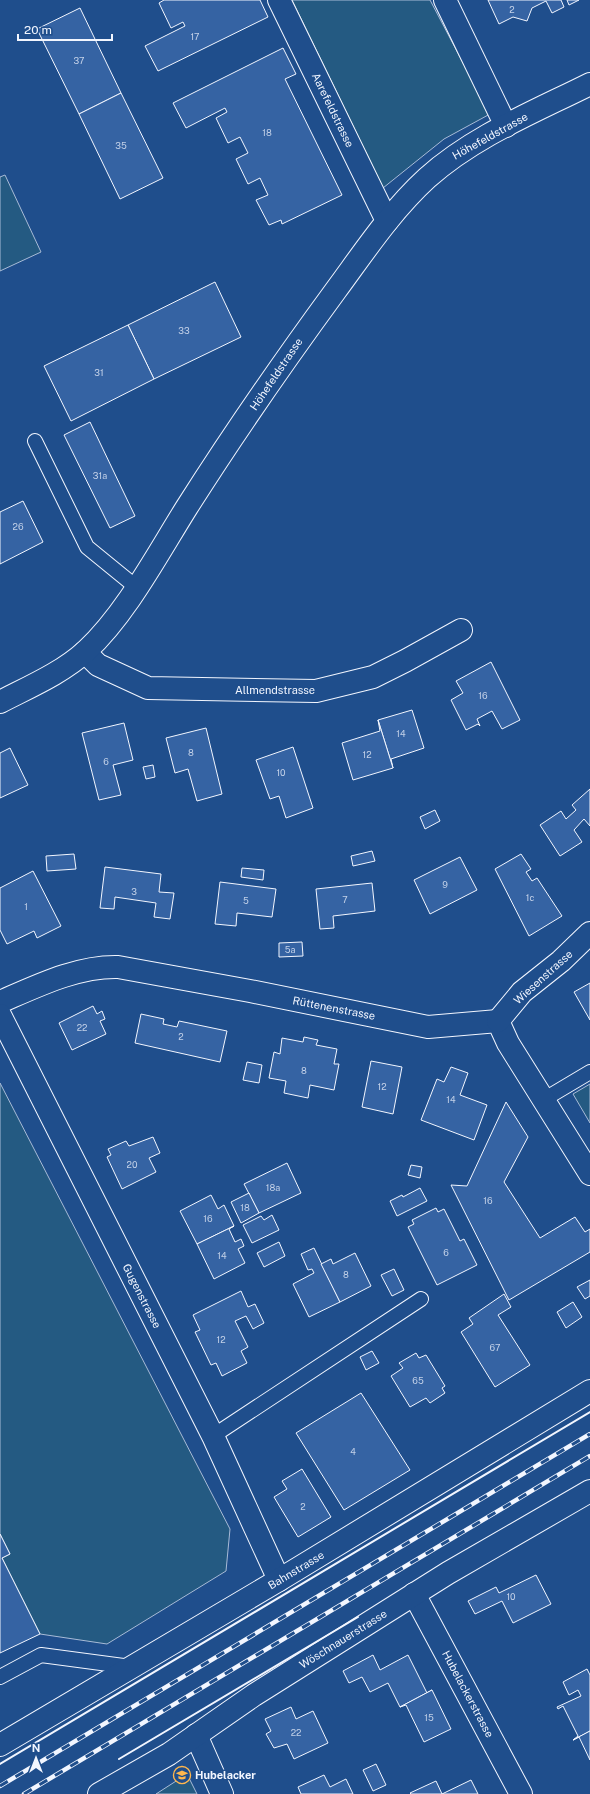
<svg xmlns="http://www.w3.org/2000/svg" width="590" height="1794" viewBox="0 0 590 1794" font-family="'Public Sans',sans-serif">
<rect width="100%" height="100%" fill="#1f4e8c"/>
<!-- green -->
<g fill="#245a82" stroke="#a8bbd7">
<polygon points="292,0 430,0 490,114 444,139 383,188"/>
<polygon points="5,175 41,252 0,271 0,177"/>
<polygon points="0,1083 230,1529 226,1571 107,1644 40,1634 2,1558 10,1554 0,1534"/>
<polygon points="590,1084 590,1123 573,1094"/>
<polygon points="187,1774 197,1794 156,1794"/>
</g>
<!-- building -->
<g fill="#3563a3" stroke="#f2f6ff">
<polygon points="164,0 260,0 268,17 158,71 145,46 185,26 183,22 171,28 159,3"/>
<polygon points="488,0 561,0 564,7 552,13 546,1 532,8 527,21 513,17 499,24"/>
<polygon points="567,0 579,0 569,5"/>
<polygon points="80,8 121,93 79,114 37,29"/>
<polygon points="283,48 296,74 285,79 342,195 282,224 281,220 269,225 256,200 268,195 260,178 248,184 236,159 248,153 240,137 228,143 216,118 227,112 225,108 186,128 173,103"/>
<polygon points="121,93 163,178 120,199 79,114"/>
<polygon points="215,282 241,337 154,379 128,325"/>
<polygon points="128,325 154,379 71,421 44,366"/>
<polygon points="90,422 135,516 110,528 64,435"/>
<polygon points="23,501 43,542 0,564 0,512"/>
<polygon points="491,662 520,720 502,729 492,711 477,719 480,726 478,724 466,730 451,700 463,693 456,681"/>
<polygon points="412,710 424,748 391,759 393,768 378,720"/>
<polygon points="378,720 393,768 353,780 342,743 380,731"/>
<polygon points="124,723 133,760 113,765 121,795 99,800 82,733"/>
<polygon points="206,728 222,794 197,801 188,769 175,773 166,738"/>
<polygon points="293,747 313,808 286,818 279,796 270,799 256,760"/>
<polygon points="10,748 28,785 0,798 0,753"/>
<polygon points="153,765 155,777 146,779 143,767"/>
<polygon points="590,789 590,826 584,819 574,830 582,842 560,856 540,825 561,811 566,819 576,810 572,805"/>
<polygon points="435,810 440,821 425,829 420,817"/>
<polygon points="372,851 375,861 353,866 351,856"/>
<polygon points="74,854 76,869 47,871 46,856"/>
<polygon points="521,854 531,869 526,872 532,881 537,878 562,916 529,936 495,869"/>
<polygon points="460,857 477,890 430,914 414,880"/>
<polygon points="105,867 161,874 159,892 174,893 170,919 154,917 156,903 115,897 114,909 100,908"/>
<polygon points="242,868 264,870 263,880 241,877"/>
<polygon points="33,871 61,926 37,938 34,931 7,944 0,930 0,888"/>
<polygon points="220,882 276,889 272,917 237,913 236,926 215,924"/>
<polygon points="372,883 375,911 333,916 334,928 320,929 316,889"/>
<polygon points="302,942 303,956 279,957 279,943"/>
<polygon points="590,983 590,1020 574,992"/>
<polygon points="93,1006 97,1014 102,1011 105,1019 100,1021 106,1034 72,1050 59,1023"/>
<polygon points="141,1014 164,1019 163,1024 177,1027 179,1021 227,1031 220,1062 135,1043"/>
<polygon points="304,1037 318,1040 316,1045 337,1049 334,1064 339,1064 334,1090 310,1085 308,1098 284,1093 286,1081 269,1078 274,1052 280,1054 282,1038 303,1042"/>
<polygon points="371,1061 402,1067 393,1114 362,1107"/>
<polygon points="247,1062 262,1065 259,1083 243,1080"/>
<polygon points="451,1067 468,1073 460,1095 487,1105 474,1140 421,1120 437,1079 444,1082"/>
<polygon points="506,1102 528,1137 504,1182 540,1238 575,1217 585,1232 590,1229 590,1252 509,1300 451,1185 467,1186"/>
<polygon points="153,1137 160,1153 149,1158 156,1172 122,1189 107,1157 111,1155 108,1149 126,1141 129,1146"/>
<polygon points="287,1163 301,1193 259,1213 244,1184"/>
<polygon points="411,1165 422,1167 420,1178 408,1175"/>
<polygon points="420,1188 427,1201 397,1216 390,1201 402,1195 403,1197"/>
<polygon points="249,1193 259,1213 241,1223 231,1202"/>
<polygon points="211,1195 218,1209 224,1205 234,1226 197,1244 180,1211"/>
<polygon points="436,1208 438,1212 444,1209 460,1241 464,1239 477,1265 437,1285 408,1227 414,1224 412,1220"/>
<polygon points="272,1215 279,1230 252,1243 243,1225 261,1216 264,1220"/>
<polygon points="234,1226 229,1229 235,1242 241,1239 244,1246 238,1249 245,1263 214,1279 197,1244"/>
<polygon points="279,1242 285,1256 264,1267 257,1253"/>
<polygon points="314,1248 340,1302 309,1317 293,1284 314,1273 312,1269 308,1270 301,1254"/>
<polygon points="355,1253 371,1286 340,1302 321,1264 331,1259 333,1264"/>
<polygon points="394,1269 404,1290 392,1296 381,1275"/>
<polygon points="590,1280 590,1296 585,1299 577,1287"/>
<polygon points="241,1291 248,1307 255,1304 264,1323 253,1329 246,1316 235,1321 248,1347 241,1351 247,1363 222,1376 216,1363 211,1365 195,1332 200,1330 193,1315"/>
<polygon points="504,1294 511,1307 498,1315 530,1365 495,1387 461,1332 473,1324 469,1318"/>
<polygon points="573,1302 582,1317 566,1328 557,1312"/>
<polygon points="372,1351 379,1363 366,1370 360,1357"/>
<polygon points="416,1353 419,1358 426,1355 445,1386 442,1388 445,1393 430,1403 426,1398 410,1407 391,1376 403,1368 399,1363"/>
<polygon points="361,1393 410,1470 344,1510 296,1433"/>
<polygon points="302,1469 331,1517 298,1537 274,1497 287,1489 282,1481"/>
<polygon points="0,1534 10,1554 2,1558 40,1634 0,1653"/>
<polygon points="536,1575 551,1604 513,1623 502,1601 475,1614 468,1601 496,1587 499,1593"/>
<polygon points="373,1655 380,1670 408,1655 427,1693 432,1690 400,1707 388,1683 370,1692 362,1677 349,1683 343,1671"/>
<polygon points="587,1669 590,1675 590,1731 573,1740 578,1736 563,1706 558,1709 557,1707 581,1696 578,1690 569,1695 563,1682"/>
<polygon points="432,1690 451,1729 424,1742 406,1705 400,1707"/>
<polygon points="291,1707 296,1719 313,1711 328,1743 294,1759 287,1744 274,1748 266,1734 271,1731 265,1719"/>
<polygon points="590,1731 590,1760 579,1737 573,1740"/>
<polygon points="376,1764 386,1785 373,1791 363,1770"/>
<polygon points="324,1775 330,1787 346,1779 353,1794 301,1794 298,1787"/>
<polygon points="471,1780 478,1794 411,1794 410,1793 436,1781 442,1794"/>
</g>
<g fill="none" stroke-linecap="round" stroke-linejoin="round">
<!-- lane casing -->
<g stroke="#f2f6ff" stroke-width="16">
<g id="lane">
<polyline points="35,441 87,547 136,587"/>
<polyline points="543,1100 590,1072"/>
<polyline points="213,1436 421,1299"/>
<polyline points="0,1677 41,1655 131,1667"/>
</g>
</g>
<!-- street casing -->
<g stroke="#f2f6ff" stroke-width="24">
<g id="street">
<polyline points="279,0 387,221"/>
<polyline points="445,0 506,126"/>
<polyline points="85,652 98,665 148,688 316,691 373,677 405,661 461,630"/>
<path d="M0,702C29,687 62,673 86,651C126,614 158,553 187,507C234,433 284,361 336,290C364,252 391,211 427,178C474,136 534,112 590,84"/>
<path d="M0,1002C37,986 77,966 118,967L250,991L428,1027L498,1021L508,1043L590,1174"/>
<polyline points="0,1015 213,1436 279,1580"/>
<polyline points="498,1021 522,992 561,961 590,933"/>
<polyline points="414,1594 521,1794"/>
<polyline points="196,1735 222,1794"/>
<polyline points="0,1745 279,1580 590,1391"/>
<polyline points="99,1794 169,1754 254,1695 448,1573 590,1491"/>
</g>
</g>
<!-- lane -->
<use href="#lane" stroke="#1f4e8c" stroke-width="14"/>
<!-- street -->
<use href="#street" stroke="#1f4e8c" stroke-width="22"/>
<!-- rail casing -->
<g stroke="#f2f6ff" stroke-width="4.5">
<g id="rail">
<polyline points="0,1786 590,1434"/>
<polyline points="24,1794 590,1456"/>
</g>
</g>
<!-- rail -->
<use href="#rail" stroke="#1f4e8c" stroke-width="3" stroke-dasharray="9" stroke-linecap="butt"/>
<!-- wall -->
<g stroke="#f2f6ff" stroke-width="2">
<polyline points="119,1759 358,1617"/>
<polyline points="0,1764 590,1412"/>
</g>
</g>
<!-- icons -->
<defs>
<g id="school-ring" transform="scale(0.9)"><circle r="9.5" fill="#1f4e8c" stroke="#ffb74d" stroke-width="1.5"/><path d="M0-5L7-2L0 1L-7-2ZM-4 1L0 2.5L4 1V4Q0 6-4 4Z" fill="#ffb74d"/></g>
</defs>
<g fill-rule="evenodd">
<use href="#school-ring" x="182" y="1775"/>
</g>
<g text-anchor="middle" stroke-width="3" stroke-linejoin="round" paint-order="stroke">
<!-- number labels -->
<g font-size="9" fill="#c3d1e8">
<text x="512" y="13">2</text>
<text x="195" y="40">17</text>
<text x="79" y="64">37</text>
<text x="267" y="136">18</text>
<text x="121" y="149">35</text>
<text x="184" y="334">33</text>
<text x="99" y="376">31</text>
<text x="100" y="479">31a</text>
<text x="18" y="530">26</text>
<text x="483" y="699">16</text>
<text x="401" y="737">14</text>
<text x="191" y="756">8</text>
<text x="367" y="758">12</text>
<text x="106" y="765">6</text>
<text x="281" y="776">10</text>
<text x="445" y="888">9</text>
<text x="134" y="895">3</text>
<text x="530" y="901">1c</text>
<text x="345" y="903">7</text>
<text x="246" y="904">5</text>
<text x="26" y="910">1</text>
<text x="290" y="953">5a</text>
<text x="82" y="1031">22</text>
<text x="181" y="1040">2</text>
<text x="304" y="1074">8</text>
<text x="382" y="1090">12</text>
<text x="451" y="1103">14</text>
<text x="132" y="1168">20</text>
<text x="273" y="1191">18a</text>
<text x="488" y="1204">16</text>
<text x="245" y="1211">18</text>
<text x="208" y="1222">16</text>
<text x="446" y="1256">6</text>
<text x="222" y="1259">14</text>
<text x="346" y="1278">8</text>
<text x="221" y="1343">12</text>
<text x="495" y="1351">67</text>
<text x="418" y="1384">65</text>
<text x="353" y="1455">4</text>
<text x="303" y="1510">2</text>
<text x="511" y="1600">10</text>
<text x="429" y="1721">15</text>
<text x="296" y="1736">22</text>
</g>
<!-- street labels -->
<g font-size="11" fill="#f2f6ff" stroke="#1f4e8c">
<text transform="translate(333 110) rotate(64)" y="4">Aarefeldstrasse</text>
<text transform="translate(490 136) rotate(-29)" y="4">Höhefeldstrasse</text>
<text transform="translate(276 374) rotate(-56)" y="4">Höhefeldstrasse</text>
<text x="275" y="694">Allmendstrasse</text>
<text transform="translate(543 977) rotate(-42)" y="4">Wiesenstrasse</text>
<text transform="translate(334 1008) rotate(11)" y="4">Rüttenenstrasse</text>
<text transform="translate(142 1296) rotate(63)" y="4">Gugenstrasse</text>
<text transform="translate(296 1570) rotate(-31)" y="4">Bahnstrasse</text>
<text transform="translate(343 1639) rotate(-32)" y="4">Wöschnauerstrasse</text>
<text transform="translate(468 1694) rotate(62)" y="4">Hubelackerstrasse</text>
</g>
<!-- poi labels -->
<g font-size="11" font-weight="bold" fill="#f2f6ff" stroke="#1f4e8c" text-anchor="start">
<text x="195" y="1779">Hubelacker</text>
</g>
</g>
<!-- north arrow -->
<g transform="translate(36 1758)" stroke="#1f4e8c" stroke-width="3" paint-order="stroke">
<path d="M0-3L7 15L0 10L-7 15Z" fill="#f2f6ff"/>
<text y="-6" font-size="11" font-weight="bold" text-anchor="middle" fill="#f2f6ff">N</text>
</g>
<!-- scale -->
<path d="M18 34v6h94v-6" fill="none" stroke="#f2f6ff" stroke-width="2"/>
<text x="24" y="34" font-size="12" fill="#f2f6ff" stroke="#1f4e8c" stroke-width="3" paint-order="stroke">20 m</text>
</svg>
